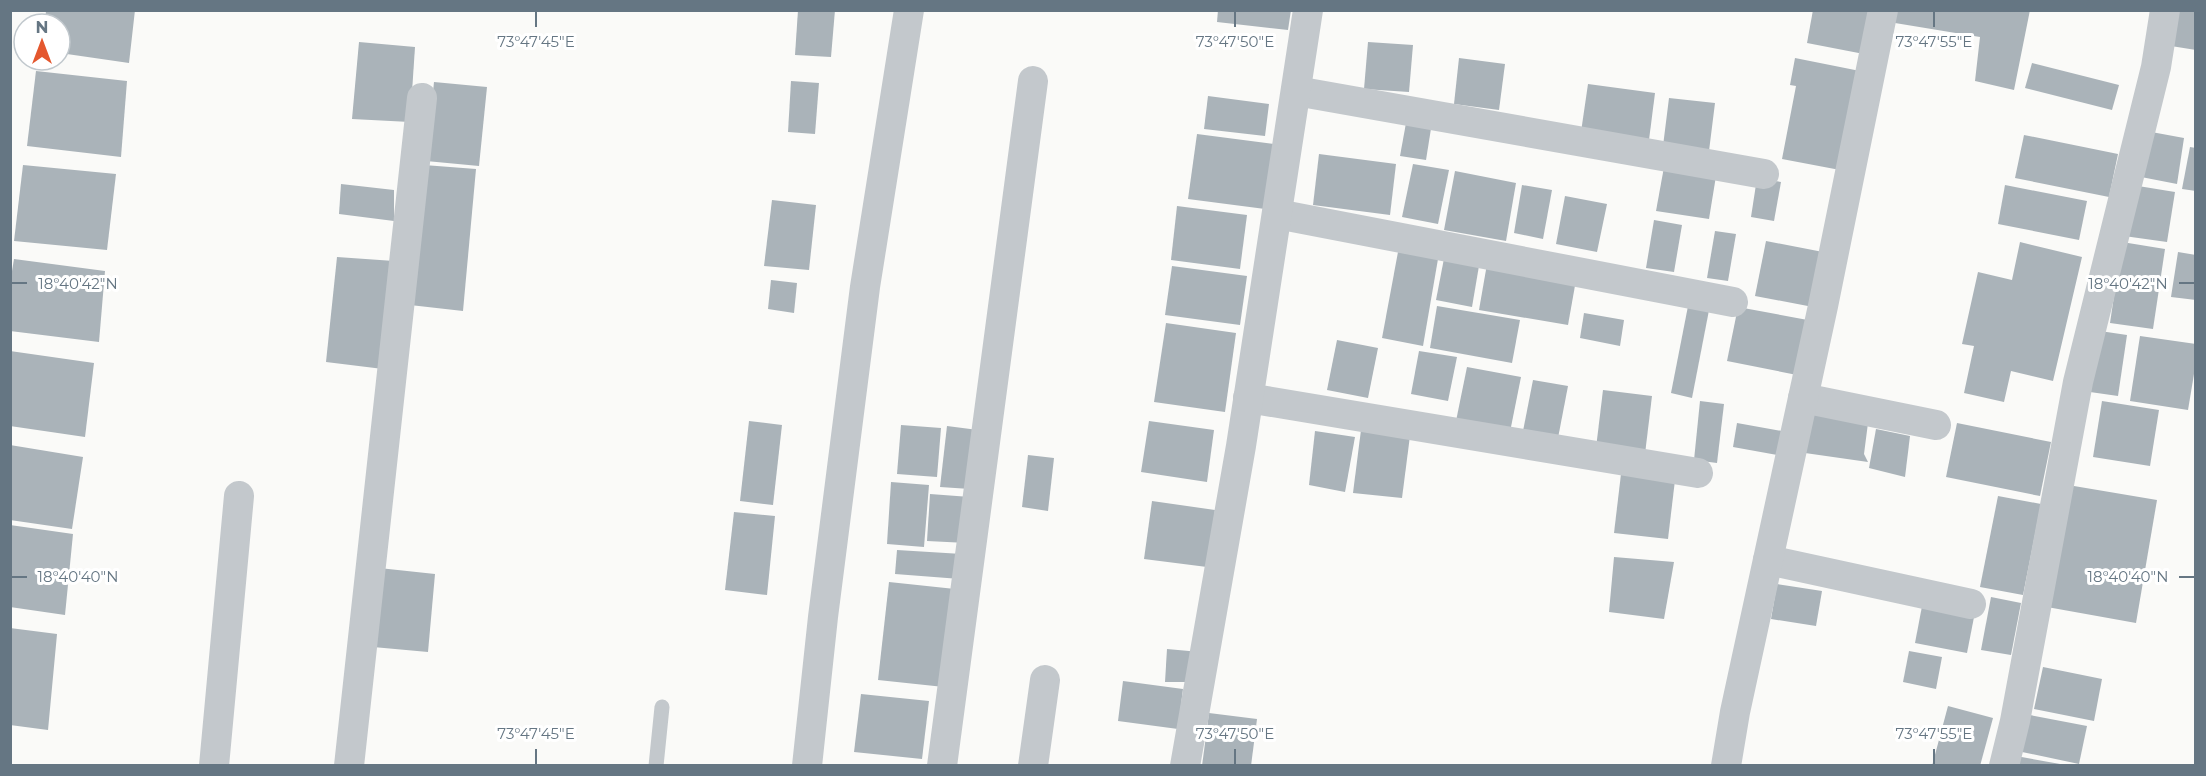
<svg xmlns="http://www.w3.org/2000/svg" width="2206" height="776" viewBox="0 0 2206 776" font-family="Montserrat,sans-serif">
<rect width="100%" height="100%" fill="#fafaf8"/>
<!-- building -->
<g fill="#aab3b9">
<polygon points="46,10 135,10 129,63 60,53 60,24 45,24"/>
<polygon points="798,10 835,10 831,57 795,55"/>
<polygon points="1218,10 1291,10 1288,30 1217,22"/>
<polygon points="1813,10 1878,10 1869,55 1807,43"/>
<polygon points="1897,10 2030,10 2014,90 1975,81 1980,37 1895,23"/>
<polygon points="2177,10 2196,10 2196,50 2171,46"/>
<polygon points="359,42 415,47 410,122 352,119"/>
<polygon points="1368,42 1413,45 1409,92 1364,89"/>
<polygon points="1459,58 1505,64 1499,110 1454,104"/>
<polygon points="1795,58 1860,71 1840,170 1782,159 1796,86 1790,85"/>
<polygon points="2032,63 2119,85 2112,110 2025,88"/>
<polygon points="36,71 127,81 121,157 27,146"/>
<polygon points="791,81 819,83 815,134 788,132"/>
<polygon points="434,82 487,87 479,166 426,161"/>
<polygon points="1588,84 1655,93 1649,140 1581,132"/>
<polygon points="1208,96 1269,104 1265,136 1204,129"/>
<polygon points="1669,98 1715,103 1709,151 1663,146"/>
<polygon points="1408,112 1433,116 1426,160 1400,156"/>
<polygon points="2146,131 2184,138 2177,184 2136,176"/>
<polygon points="1197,134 1274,144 1265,209 1188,199"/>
<polygon points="2024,135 2118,154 2109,197 2015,178"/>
<polygon points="2190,147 2196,148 2196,191 2182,189"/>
<polygon points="1319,154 1396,164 1390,215 1313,205"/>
<polygon points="1413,164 1449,170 1438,224 1402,217"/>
<polygon points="23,165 116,174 107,250 14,241"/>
<polygon points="424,165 476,169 463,311 410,305"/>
<polygon points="1664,167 1716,176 1709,219 1656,211"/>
<polygon points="1455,171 1516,183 1506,241 1444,230"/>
<polygon points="1757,178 1781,182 1774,221 1751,217"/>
<polygon points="341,184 394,190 394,221 339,214"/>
<polygon points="1522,185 1552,190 1543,239 1514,233"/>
<polygon points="2005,185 2087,201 2079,240 1998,224"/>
<polygon points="2132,185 2175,192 2167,242 2124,236"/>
<polygon points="1565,196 1607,204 1597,252 1556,244"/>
<polygon points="772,200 816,205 809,270 764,266"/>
<polygon points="1177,206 1247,215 1240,269 1171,260"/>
<polygon points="1654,220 1682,225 1674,272 1646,268"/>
<polygon points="1715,231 1736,234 1728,281 1707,278"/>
<polygon points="1766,241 1823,252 1813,307 1755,296"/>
<polygon points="2020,242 2082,257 2053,381 2011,371 2004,402 1964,393 1974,346 1962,344 1978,272 2012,280"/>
<polygon points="2122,242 2165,249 2153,329 2110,323"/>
<polygon points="1446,248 1481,254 1472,307 1436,300"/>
<polygon points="1398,252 1438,259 1423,346 1382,338"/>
<polygon points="2178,252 2196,255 2196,300 2171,297"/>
<polygon points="337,257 394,261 383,369 326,362"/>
<polygon points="14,259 105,271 99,342 10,331 10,283"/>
<polygon points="1487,264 1576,280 1568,325 1479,310"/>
<polygon points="1172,266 1247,276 1240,325 1165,315"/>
<polygon points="771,280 797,283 794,313 768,309"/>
<polygon points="1689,301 1710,305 1692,398 1671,393"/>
<polygon points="1437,306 1520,320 1512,363 1430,348"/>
<polygon points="1738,307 1813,321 1802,376 1727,361"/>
<polygon points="1584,313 1624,320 1620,346 1580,338"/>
<polygon points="1166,323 1236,333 1225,412 1154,402"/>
<polygon points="2100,331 2127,335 2118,396 2090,392"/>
<polygon points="2140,336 2196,344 2196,362 2188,410 2130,401"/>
<polygon points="1337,340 1378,348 1368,398 1327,390"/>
<polygon points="10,351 94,363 85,437 10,426"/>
<polygon points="1419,351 1457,357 1448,401 1411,394"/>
<polygon points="1467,367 1521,377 1510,432 1456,421"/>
<polygon points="1533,380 1568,386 1558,438 1523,431"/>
<polygon points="1603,390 1652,396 1645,454 1596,448"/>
<polygon points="1700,401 1724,404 1717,463 1694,460"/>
<polygon points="2102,401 2159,410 2150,466 2093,457"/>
<polygon points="1812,414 1868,423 1864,454 1868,462 1805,453"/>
<polygon points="749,421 782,425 773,505 740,501"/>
<polygon points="1149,421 1214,430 1207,482 1141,472"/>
<polygon points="1362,422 1411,428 1402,498 1353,493"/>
<polygon points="1737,423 1793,433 1789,457 1733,447"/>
<polygon points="1957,423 2051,442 2040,496 1946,477"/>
<polygon points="901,425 941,428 937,477 897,474"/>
<polygon points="947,426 978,430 970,489 940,487"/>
<polygon points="1876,429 1910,436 1905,477 1869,468"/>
<polygon points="1315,431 1355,437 1345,492 1309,485"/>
<polygon points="10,445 83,457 72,529 10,520"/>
<polygon points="1028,455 1054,458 1048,511 1022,507"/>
<polygon points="1621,474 1675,480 1668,539 1614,533"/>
<polygon points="891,482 929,485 924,547 887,544"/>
<polygon points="2068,485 2157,500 2136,623 2047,607"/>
<polygon points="930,494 970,497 967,543 927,541"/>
<polygon points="1998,496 2041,504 2023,595 1980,587"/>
<polygon points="1152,501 1215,510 1207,567 1144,559"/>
<polygon points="734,512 775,516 767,595 725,590"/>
<polygon points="10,525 73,534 65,615 10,607"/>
<polygon points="897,550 962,554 960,579 895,574"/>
<polygon points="1614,557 1674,562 1664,619 1609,612"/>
<polygon points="379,568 435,574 428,652 373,647"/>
<polygon points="889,582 955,589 944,687 878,680"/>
<polygon points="1777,584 1822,591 1816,626 1771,619"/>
<polygon points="1991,597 2021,603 2011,655 1981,650"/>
<polygon points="1923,601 1975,612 1967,653 1915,643"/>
<polygon points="10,628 57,634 48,730 10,725"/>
<polygon points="1167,649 1200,652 1193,682 1165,682"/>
<polygon points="1909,651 1942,657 1936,689 1903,682"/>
<polygon points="2043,667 2102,679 2094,721 2034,709"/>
<polygon points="1123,681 1183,689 1178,729 1118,721"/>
<polygon points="861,694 929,701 922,759 854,752"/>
<polygon points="1948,706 1993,718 1980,766 1932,766"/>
<polygon points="1209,713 1257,719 1251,766 1202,766"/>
<polygon points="2030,715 2087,726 2079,764 2022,752"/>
<polygon points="2016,756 2060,764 2060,766 2014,766"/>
</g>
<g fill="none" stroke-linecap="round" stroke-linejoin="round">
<!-- lane -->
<polyline stroke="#c3c8cc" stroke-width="15" points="656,766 662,707"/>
<!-- street -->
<g stroke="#c3c8cc" stroke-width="30">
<polyline points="1296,91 1764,174"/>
<polyline points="1277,214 1733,302"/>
<polyline points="1248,398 1698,473"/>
<polyline points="1803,398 1936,425"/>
<polyline points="1768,560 1971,604"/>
<polyline points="214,766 239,496"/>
<polyline points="349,766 422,98"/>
<polyline points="807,766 823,617 865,287 909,10"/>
<polyline points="942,766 1033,81"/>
<polyline points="1033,766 1045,680"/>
<polyline points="1185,766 1241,446 1308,10"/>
<polyline points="1726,766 1735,712 1823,306 1883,10"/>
<polyline points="2004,766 2015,721 2078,382 2156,67 2165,10"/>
</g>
</g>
<!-- ticks -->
<path fill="none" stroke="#657683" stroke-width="2" d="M536,12V27M1235,12V27M1934,12V27M12,283H27M2179,283H2194M12,577H27M2179,577H2194M536,749V764M1235,749V764M1934,749V764"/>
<g font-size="15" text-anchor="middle" fill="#657683" stroke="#fff" stroke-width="6" stroke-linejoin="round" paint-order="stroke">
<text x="536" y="47">73°47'45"E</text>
<text x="1235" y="47">73°47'50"E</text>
<text x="1934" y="47">73°47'55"E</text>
<text x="78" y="289">18°40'42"N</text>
<text x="2128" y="289">18°40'42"N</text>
<text x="78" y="582">18°40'40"N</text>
<text x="2128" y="582">18°40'40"N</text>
<text x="536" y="739">73°47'45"E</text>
<text x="1235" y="739">73°47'50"E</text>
<text x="1934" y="739">73°47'55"E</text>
</g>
<!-- border -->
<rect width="2206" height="776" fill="none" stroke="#657683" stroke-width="24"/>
<!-- north arrow -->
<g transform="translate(42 42)"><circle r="28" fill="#ffffff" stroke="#c1c8cd" stroke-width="1.5"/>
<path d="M0-4.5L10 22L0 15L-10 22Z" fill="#e4572e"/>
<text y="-9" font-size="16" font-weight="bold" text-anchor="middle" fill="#657683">N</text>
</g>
</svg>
